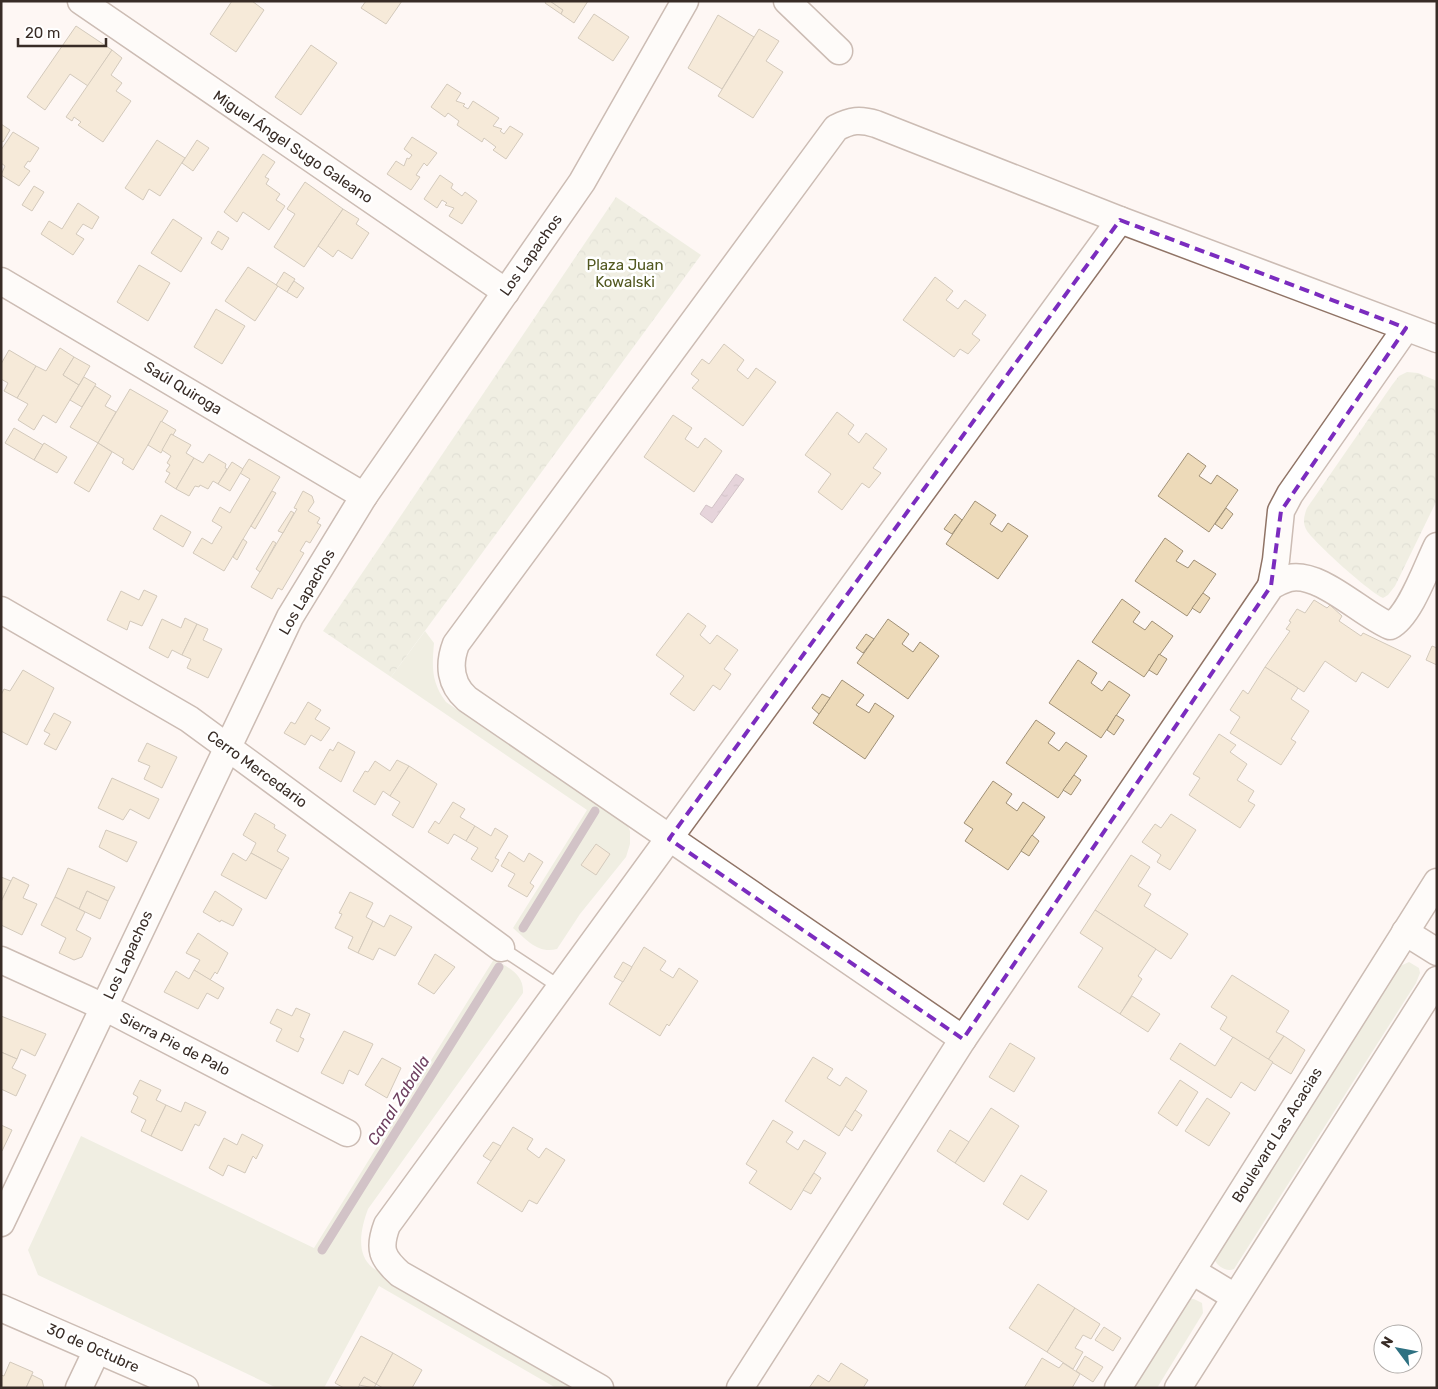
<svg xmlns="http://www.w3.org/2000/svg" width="1438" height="1389" viewBox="0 0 1438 1389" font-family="Rubik,sans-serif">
<defs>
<pattern id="park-crowns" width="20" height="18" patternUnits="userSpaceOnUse" patternTransform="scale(1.25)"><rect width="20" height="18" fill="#dfe3cd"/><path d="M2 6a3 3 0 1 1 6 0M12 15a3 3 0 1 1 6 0" fill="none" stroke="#c0c3b0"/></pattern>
<pattern id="water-ripples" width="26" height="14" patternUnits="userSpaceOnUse" patternTransform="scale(1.25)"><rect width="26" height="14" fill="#c9a8bd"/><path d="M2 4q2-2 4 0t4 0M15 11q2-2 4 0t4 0" fill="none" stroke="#a48999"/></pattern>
</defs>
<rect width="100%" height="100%" fill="#fef7f4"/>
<!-- grass -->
<g fill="#dfe3cd">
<path d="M425,631L434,643C432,667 431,682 446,702L530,759L609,807L626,822L630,831V844L626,857L580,914L557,949C538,954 527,940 513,928L587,810L391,677Z"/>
<path d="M494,959C509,968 524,974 523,993L368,1209C361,1228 355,1254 373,1268L583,1388H556L379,1286L324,1388H277L38,1275L28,1250L81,1136L314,1248Z"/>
<path d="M1409,962L1419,968L1420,973L1416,983L1234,1269C1226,1272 1218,1267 1214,1259L1398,967Z"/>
<polygon points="1188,1299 1194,1299 1202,1303 1203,1313 1157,1388 1128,1388"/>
</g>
<!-- park -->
<g fill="url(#park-crowns)">
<polygon points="616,197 701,255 391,677 323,631"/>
<path d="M1407,372L1418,373L1437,381V500L1395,586L1388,595L1383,598C1369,592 1316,544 1307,531C1302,523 1304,516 1307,508L1392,385L1399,376Z"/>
</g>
<!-- water -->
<polygon fill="url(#water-ripples)" stroke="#9e8390" points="736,474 744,479 712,523 700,514 706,505 712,508"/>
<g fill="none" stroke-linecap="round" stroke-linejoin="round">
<!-- stream -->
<g stroke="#9e8390" stroke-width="9">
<polyline points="523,928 595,811"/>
<polyline points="322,1250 499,967"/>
</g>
</g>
<!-- building -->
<g fill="#eddab9" stroke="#a09076">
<polygon points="232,1 252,1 264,10 236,52 210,34"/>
<polygon points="366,1 402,1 386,24 361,8"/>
<polygon points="546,1 550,1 563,10 561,14 545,3"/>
<polygon points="550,1 588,1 574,23 561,14 563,10"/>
<polygon points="594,14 629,37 613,61 578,38"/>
<polygon points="718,15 754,37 722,89 688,68"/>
<polygon points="76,26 112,50 88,86 70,74 45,110 27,97"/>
<polygon points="759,29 779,41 766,61 783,72 753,118 718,96"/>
<polygon points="311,45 337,63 301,115 275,97"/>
<polygon points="112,50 122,58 111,75 122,83 116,91 131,101 103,142 78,125 81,122 74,117 72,121 66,117"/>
<polygon points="447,84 461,93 456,101 465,104 463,106 468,109 473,101 499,118 493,126 502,129 500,131 504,134 510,126 523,134 506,159 493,150 496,147 484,138 482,142 457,125 459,121 448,113 445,117 431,107"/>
<polygon points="1,124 10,130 3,142 1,141"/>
<polygon points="13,132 39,148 30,162 28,161 24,167 30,171 19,186 1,175 5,166 1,163 1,150"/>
<polygon points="412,137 437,153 427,166 424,163 416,175 420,177 411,190 387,174 396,161 404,166 407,158 409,159 412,155 404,149"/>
<polygon points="157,140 185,158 160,196 149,189 143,200 125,188"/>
<polygon points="197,140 209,148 193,171 182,163"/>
<polygon points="263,154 275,162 265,177 269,179 266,184 280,194 276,200 285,206 269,230 243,212 237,222 224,212"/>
<polygon points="440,175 453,184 451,188 462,196 465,192 477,201 462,224 449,216 454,208 445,205 447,203 442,200 437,208 424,199"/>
<polygon points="305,182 343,209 304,267 274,247 295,214 287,209"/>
<polygon points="34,186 44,192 32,211 22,205"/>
<polygon points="78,203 99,217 92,229 83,224 76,234 84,239 73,255 41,234 49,221 62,229"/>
<polygon points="343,209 359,219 356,224 369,233 352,259 338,250 333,257 318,246"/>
<polygon points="173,219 202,238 181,272 151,253"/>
<polygon points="218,231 229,238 222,250 211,243"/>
<polygon points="139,265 170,283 148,321 117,302"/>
<polygon points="248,267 278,286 255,321 225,301"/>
<polygon points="284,272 295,279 287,292 276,285"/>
<polygon points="935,277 953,291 946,300 958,309 965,300 986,315 972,334 980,340 968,354 960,349 954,357 903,320"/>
<polygon points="294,281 304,288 297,298 287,292"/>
<polygon points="216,309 245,326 222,364 194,347"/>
<polygon points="724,344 744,360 737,370 748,379 756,368 776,382 743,426 692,388 699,380 691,374 702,359 709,364"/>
<polygon points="60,348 74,357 63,375 79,385 56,423 43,415 34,430 18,420 28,404 17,398 36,366 46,371"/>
<polygon points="9,350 36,366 17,398 4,391 8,383 1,379 1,364"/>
<polygon points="74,357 90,366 79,385 63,375"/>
<polygon points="84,377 96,384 82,407 70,400"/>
<polygon points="95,386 111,396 105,406 116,412 98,443 70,427"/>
<polygon points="130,389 168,411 133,470 122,463 124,459 98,443"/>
<polygon points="837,412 854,425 848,434 859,443 866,433 887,449 873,468 881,473 869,488 862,483 842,510 818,492 831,474 805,455"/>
<polygon points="673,415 692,428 685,439 698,448 705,438 722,451 694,492 644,457"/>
<polygon points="161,421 176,430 173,435 171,434 161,453 148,445"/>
<polygon points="14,428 43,445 34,460 5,443"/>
<polygon points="171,434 191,445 186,453 194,458 176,489 165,482 170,473 166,471 170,465 167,463 171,456 162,450"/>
<polygon points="44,443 67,457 57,473 34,460"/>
<polygon points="98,443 112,452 89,492 74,483"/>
<polygon points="1188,453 1206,466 1199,476 1211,484 1217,475 1238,490 1209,532 1158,496"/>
<polygon points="209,454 226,464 225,468 227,469 218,484 213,481 208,489 200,485 199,487 195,486 189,496 176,489 194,458 203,463"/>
<polygon points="249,459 280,477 224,571 193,553 202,538 212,544 214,540 222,527 212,521 220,507 230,513 232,509 250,479 240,473"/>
<polygon points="232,462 243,469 230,491 218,484"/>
<polygon points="272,491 276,493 255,529 251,526"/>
<polygon points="303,491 312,496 314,502 308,511 320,518 317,523 321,525 310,543 306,541 300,551 304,553 282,590 278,588 272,599 251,587 297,509 294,508"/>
<polygon points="975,501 996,515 990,524 1002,532 1008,523 1028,536 998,579 946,544"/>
<polygon points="1226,508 1233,514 1222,529 1215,524"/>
<polygon points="291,511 294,513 283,533 278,531"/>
<polygon points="955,514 962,520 952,534 944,529"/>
<polygon points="161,515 191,532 183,547 153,529"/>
<polygon points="1165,538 1183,551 1176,561 1188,568 1194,560 1216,574 1187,616 1135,581"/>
<polygon points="243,539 247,542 237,560 233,557"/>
<polygon points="273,541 276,543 260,572 256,569"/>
<polygon points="144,590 157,596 142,626 130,621 127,630 107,620 121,591 139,600"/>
<polygon points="1203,593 1210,598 1200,613 1192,608"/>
<polygon points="1122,599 1140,612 1133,622 1145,630 1152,621 1173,636 1144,677 1092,642"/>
<polygon points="1314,600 1327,608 1330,605 1342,616 1339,621 1361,636 1363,633 1411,656 1388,688 1362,672 1356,682 1325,661 1304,692 1265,667 1290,631 1286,629 1291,622 1289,621 1297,609 1305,613"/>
<polygon points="688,613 706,626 700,635 710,644 717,635 738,650 724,669 731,674 720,690 713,685 694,711 670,694 684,676 656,655"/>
<polygon points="185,618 197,624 182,655 172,650 168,658 149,648 162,619 181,628"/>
<polygon points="888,619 909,634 902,644 913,652 920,642 939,656 908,699 857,663"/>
<polygon points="197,624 208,629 203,640 222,649 208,678 187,668 191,659 182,655"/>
<polygon points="866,634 874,639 863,653 856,648"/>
<polygon points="1432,646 1437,648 1437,665 1426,660"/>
<polygon points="1159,654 1167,659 1157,675 1149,670"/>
<polygon points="1078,660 1097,673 1091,683 1102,691 1109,681 1130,695 1101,738 1049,703"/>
<polygon points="1265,667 1298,688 1291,699 1309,711 1291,739 1296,742 1281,765 1230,733 1240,717 1230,710 1243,690 1248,694"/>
<polygon points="23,670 54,688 27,745 1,731 1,695 4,689 10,691"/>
<polygon points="842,680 864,695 856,705 869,713 875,703 894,716 865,759 813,723"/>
<polygon points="822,694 830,698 819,714 812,708"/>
<polygon points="308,702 321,710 315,719 330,728 321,741 311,735 305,745 284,733 291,722 295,724"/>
<polygon points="54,713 71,722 56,750 44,744 50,734 44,731"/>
<polygon points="1116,715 1124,720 1114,735 1107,730"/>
<polygon points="1036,720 1055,733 1048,743 1059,751 1066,742 1087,756 1058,798 1006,763"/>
<polygon points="1219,734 1236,745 1230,752 1247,764 1237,780 1254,791 1248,801 1255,805 1240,828 1189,795 1200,778 1193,774"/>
<polygon points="338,742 355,752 341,782 319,768 330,749 333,751"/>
<polygon points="147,743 177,757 162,788 144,779 150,766 138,761"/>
<polygon points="397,760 409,766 390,796 383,791 375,805 353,791 365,771 368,772 375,761 390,771"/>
<polygon points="409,766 437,784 413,828 392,815 400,802 390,796"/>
<polygon points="1074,775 1081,780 1071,795 1063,790"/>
<polygon points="112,778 159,799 149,819 130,809 123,820 98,808"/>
<polygon points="993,781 1012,794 1006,803 1017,811 1023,802 1045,817 1008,870 965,841 973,829 964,823"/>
<polygon points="453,802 465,809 460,817 475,826 466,841 454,834 448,844 428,832 435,821 439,824"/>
<polygon points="255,813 275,825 274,828 286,835 277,851 289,858 282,870 251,853 256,843 243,835"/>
<polygon points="1171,814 1196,830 1170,870 1157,862 1161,855 1142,842 1155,824 1161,828"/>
<polygon points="475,826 491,836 495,828 508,836 495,858 499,860 492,872 471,859 478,848 466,841"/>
<polygon points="106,830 137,842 127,862 99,847"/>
<polygon points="1032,835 1039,841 1029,856 1021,851"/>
<polygon points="596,844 610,854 596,875 581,865"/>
<polygon points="509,852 524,862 529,853 543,862 530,883 534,886 527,897 508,886 515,874 501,866"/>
<polygon points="233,853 246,861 251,853 282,870 266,899 221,875"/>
<polygon points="1131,855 1150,867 1138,886 1151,894 1144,906 1188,934 1171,959 1095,910"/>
<polygon points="68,868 115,887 108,901 87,891 79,909 55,897"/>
<polygon points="1,877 11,881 2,900 1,899"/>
<polygon points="13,877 29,885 23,898 37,904 22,935 1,925 1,902"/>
<polygon points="87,891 108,901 100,919 79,909"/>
<polygon points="215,891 242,909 233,926 221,920 220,922 203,912"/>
<polygon points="350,892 373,903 366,917 373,921 358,953 348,948 353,937 335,928 342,914 339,913"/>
<polygon points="55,897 85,912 76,930 91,938 82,957 74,960 59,953 66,938 41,925"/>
<polygon points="1095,910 1156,949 1138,976 1142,979 1120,1014 1078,987 1103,948 1080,933"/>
<polygon points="390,915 412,927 395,956 379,948 373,960 358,953 373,921 384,927"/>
<polygon points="198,933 228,953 217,974 215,972 210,980 194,970 200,960 186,953"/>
<polygon points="644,947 666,961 660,970 673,978 679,968 698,981 669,1026 667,1024 660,1036 609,1004"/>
<polygon points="435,954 455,967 434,994 418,984"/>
<polygon points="623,962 632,967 623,982 614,977"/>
<polygon points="194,970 224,988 218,999 207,993 198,1009 164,992 176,971 189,979"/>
<polygon points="1232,975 1289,1011 1276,1032 1284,1036 1268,1060 1220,1029 1227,1017 1211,1007"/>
<polygon points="1132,996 1160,1014 1148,1032 1120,1014"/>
<polygon points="296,1008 310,1014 300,1037 304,1039 298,1052 276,1041 282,1029 270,1023 277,1009 292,1016"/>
<polygon points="1,1016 46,1034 35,1056 21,1049 17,1059 1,1052"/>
<polygon points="344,1031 373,1044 358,1075 349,1070 343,1084 321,1073"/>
<polygon points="1284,1036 1305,1050 1291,1074 1268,1060"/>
<polygon points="1233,1037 1273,1062 1255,1091 1241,1082 1231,1098 1170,1059 1180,1043 1215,1066"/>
<polygon points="1010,1043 1035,1058 1014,1092 989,1077"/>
<polygon points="1,1052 17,1059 12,1068 26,1075 16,1096 1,1089"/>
<polygon points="813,1057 833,1069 827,1078 840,1086 846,1077 867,1091 839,1136 785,1101"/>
<polygon points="382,1058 401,1068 387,1098 365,1085"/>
<polygon points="140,1080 161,1090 156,1100 166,1105 151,1136 141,1131 146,1120 131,1112 138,1097 133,1094"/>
<polygon points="1180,1080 1198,1092 1177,1126 1158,1113"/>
<polygon points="1207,1098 1230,1113 1209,1146 1185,1131"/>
<polygon points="185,1102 206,1112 199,1126 195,1124 182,1151 151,1136 166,1105 181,1112"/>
<polygon points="991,1108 1019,1126 984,1182 955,1163"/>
<polygon points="855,1110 862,1115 852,1131 845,1126"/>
<polygon points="773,1120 793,1132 786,1142 798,1150 804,1140 826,1153 791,1210 749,1183 757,1171 746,1164"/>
<polygon points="1,1125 12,1130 2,1151 1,1150"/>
<polygon points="513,1127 533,1139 527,1149 539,1158 546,1148 565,1160 537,1204 529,1200 522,1212 477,1183"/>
<polygon points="950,1130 969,1142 955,1163 937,1151"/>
<polygon points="242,1134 263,1145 256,1159 253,1156 245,1173 228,1165 223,1176 209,1168 224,1138 237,1145"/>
<polygon points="493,1142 501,1146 491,1161 483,1156"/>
<polygon points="814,1173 821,1178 811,1194 803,1190"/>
<polygon points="1021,1175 1047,1191 1028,1220 1003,1204"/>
<polygon points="1038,1284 1075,1308 1047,1352 1009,1328"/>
<polygon points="1075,1308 1100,1324 1091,1339 1083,1335 1075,1348 1083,1352 1073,1369 1047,1352"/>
<polygon points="1104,1327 1121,1338 1113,1351 1095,1340"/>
<polygon points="361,1336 393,1353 376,1384 364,1377 358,1388 344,1388 335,1383"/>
<polygon points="393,1353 422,1370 412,1388 383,1388 376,1384"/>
<polygon points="1085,1356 1103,1367 1093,1382 1076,1371"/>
<polygon points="1042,1358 1059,1368 1063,1363 1080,1374 1072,1388 1024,1388"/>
<polygon points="10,1362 33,1372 26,1388 1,1388 1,1375 4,1376"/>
<polygon points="841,1363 868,1380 863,1388 809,1388 818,1375 829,1382"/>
<polygon points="32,1375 42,1380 44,1388 26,1388"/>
<polygon points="364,1377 376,1384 374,1388 359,1385"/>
</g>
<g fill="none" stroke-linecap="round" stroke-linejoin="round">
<!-- lane casing -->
<g stroke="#907466" stroke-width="15">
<polyline id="lane" points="501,948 560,987"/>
</g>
<!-- street casing -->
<g stroke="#907466" stroke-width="29">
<g id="street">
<polyline points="81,1 506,292"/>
<polyline points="787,1 839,51"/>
<polyline points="1,281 364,496"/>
<polyline points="1271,586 1276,560 1281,511 1290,494 1406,328"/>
<polyline points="1,610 189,719 501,948"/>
<polyline points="1405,932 1437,952"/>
<polyline points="1,960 104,1007 347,1133"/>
<path d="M963,1039L467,699C450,684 448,665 456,644L836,128C851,120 860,119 876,124L1120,220L1437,339"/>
<polyline points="1,1223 290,617 364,496 582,182 685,1"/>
<polyline points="1192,1271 1235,1297"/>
<polyline points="1,1308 185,1388"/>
<polyline points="79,1388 97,1350"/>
<path d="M600,1388L400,1274C382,1258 378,1249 387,1225L1120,220"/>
<path d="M740,1388L963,1039L1271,586C1276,583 1283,580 1289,578C1320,571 1361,614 1390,626C1410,616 1427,566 1437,546"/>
<polyline points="1118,1388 1437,882"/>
<polyline points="1178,1388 1437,980"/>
</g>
</g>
<!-- lane -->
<use href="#lane" stroke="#fff" stroke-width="12"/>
<!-- street -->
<use href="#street" stroke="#fff" stroke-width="26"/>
</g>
<!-- marked area -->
<path d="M0 0H1438V1389H0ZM1120,220L1406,328L1281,511L1271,586L963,1039L669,839Z" fill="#fef7f4" fill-opacity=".55" fill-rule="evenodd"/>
<path fill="none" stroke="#7b2cbf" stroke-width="4" stroke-dasharray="10 6" stroke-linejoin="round" d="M1120,220L1406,328L1281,511L1271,586L963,1039L669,839Z"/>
<g text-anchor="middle" stroke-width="5" stroke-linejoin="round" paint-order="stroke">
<!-- street labels -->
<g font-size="15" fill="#382c26" stroke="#fff">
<text transform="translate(293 147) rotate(34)" y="5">Miguel Ángel Sugo Galeano</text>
<text transform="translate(531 255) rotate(-55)" y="5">Los Lapachos</text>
<text transform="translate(183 388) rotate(31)" y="5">Saúl Quiroga</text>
<text transform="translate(307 592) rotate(-60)" y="5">Los Lapachos</text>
<text transform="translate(257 769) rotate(36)" y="5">Cerro Mercedario</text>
<text transform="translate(128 955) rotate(-65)" y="5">Los Lapachos</text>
<text transform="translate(175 1044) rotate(27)" y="5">Sierra Pie de Palo</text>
<text transform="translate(1277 1135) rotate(-58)" y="5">Boulevard Las Acacias</text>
<text transform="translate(93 1348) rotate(24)" y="5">30 de Octubre</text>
</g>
<!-- park labels -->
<g font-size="15" fill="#525820" stroke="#fff">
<text x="625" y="270">Plaza Juan<tspan x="625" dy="17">Kowalski</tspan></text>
</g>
<!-- water labels -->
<g font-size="16" font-style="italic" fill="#6e4060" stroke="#fff">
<text transform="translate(398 1100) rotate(-58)" y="6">Canal Zaballa</text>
</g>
</g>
<!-- border -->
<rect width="1438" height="1389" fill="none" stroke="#382c26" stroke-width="5"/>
<!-- north arrow -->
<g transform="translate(1398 1349) rotate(302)"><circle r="24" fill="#ffffff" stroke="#afaba8"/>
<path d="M0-4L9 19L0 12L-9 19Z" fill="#2e7182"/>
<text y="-8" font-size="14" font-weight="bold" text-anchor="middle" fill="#382c26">N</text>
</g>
<!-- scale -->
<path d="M18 38v8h88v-8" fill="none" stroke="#382c26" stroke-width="2.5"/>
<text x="25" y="38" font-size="15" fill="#382c26" stroke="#ffffff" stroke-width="4" paint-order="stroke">20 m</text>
</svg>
